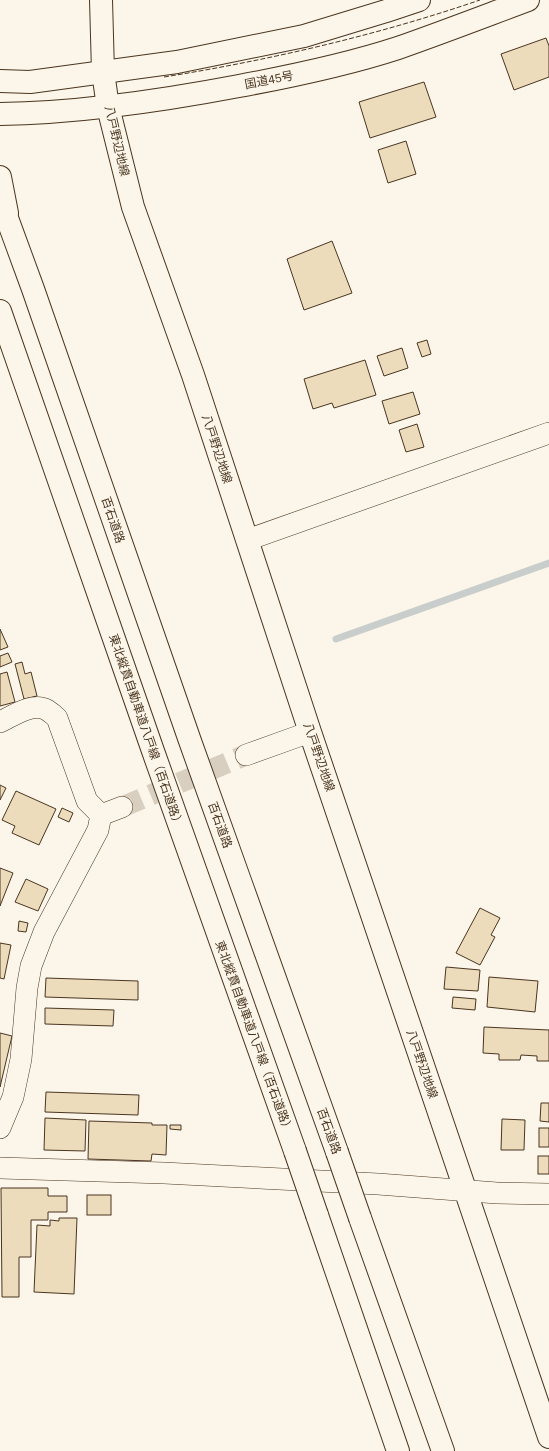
<svg xmlns="http://www.w3.org/2000/svg" width="549" height="1451" viewBox="0 0 549 1451" font-family="Arial,'Noto Sans JP',sans-serif">
<rect width="100%" height="100%" fill="#fbf6e9"/>
<g fill="none" stroke-linecap="round" stroke-linejoin="round">
<!-- stream -->
<polyline stroke="#c9cecd" stroke-width="7" points="336,639 549,563"/>
</g>
<!-- building -->
<g fill="#ecdcbc" stroke="#4a3520">
<polygon points="546,38 549,46 549,77 514,90 501,54"/>
<polygon points="424,82 436,117 370,138 359,102"/>
<polygon points="406,141 416,174 388,183 378,150"/>
<polygon points="332,241 352,293 304,310 287,259"/>
<polygon points="427,340 431,354 422,357 417,343"/>
<polygon points="402,348 408,368 384,376 377,356"/>
<polygon points="365,360 376,395 334,408 332,403 313,409 304,379"/>
<polygon points="413,392 420,414 389,424 382,401"/>
<polygon points="417,424 424,447 406,452 399,430"/>
<polygon points="0,629 8,647 0,650"/>
<polygon points="8,653 12,662 0,667 0,656"/>
<polygon points="22,662 25,674 31,672 37,696 24,699 15,664"/>
<polygon points="7,672 15,702 0,706 0,674"/>
<polygon points="0,785 6,788 0,800"/>
<polygon points="16,791 56,809 39,845 12,833 15,826 2,820"/>
<polygon points="62,808 73,813 69,822 58,817"/>
<polygon points="0,868 13,873 0,906"/>
<polygon points="26,879 48,889 38,911 15,902"/>
<polygon points="480,908 500,918 491,935 495,937 480,965 456,953"/>
<polygon points="19,921 28,923 26,932 18,931"/>
<polygon points="0,943 11,945 4,979 0,978"/>
<polygon points="446,967 480,970 478,991 444,989"/>
<polygon points="489,977 538,981 535,1012 487,1007"/>
<polygon points="46,978 138,981 138,1000 45,997"/>
<polygon points="453,997 476,999 475,1010 452,1008"/>
<polygon points="45,1008 114,1010 113,1026 45,1024"/>
<polygon points="484,1027 549,1030 549,1061 537,1061 537,1056 521,1055 520,1060 499,1060 499,1054 483,1053"/>
<polygon points="0,1033 12,1036 0,1087"/>
<polygon points="46,1092 139,1095 138,1115 45,1112"/>
<polygon points="541,1103 549,1103 549,1122 540,1121"/>
<polygon points="45,1118 86,1120 85,1151 44,1150"/>
<polygon points="502,1119 525,1120 524,1150 501,1150"/>
<polygon points="89,1121 152,1123 152,1125 167,1125 166,1155 152,1154 151,1161 88,1159"/>
<polygon points="170,1125 181,1125 181,1130 170,1129"/>
<rect x="539" y="1128" width="10" height="19"/>
<rect x="538" y="1156" width="11" height="18"/>
<polygon points="1,1188 48,1188 48,1196 67,1196 67,1212 48,1212 48,1220 31,1220 31,1257 19,1257 19,1297 2,1297"/>
<rect x="87" y="1195" width="24" height="20"/>
<polygon points="59,1218 77,1218 74,1294 34,1292 37,1225 50,1226 50,1220 59,1221"/>
</g>
<g fill="none" stroke-linecap="round" stroke-linejoin="round">
<!-- minor-tunnel -->
<polyline stroke="#d8cfc1" stroke-width="21" stroke-dasharray="21 10" stroke-linecap="butt" points="122,807 246,755"/>
<!-- minor casing -->
<g stroke="#4a3520" stroke-width="22">
<g id="minor">
<polyline points="247,540 549,433"/>
<path d="M0,722C13,716 32,702 47,710C50,712 54,715 57,718L87,801L101,815"/>
<polyline points="246,755 310,732"/>
<polyline points="0,1128 13,1097 21,1059 27,988 31,966 44,932 98,830 101,815 122,807"/>
<polyline points="0,1168 164,1173 378,1184 497,1193 549,1194"/>
</g>
</g>
<!-- tertiary casing -->
<g stroke="#4a3520" stroke-width="24">
<polyline id="tertiary" points="101,0 103,72"/>
</g>
<!-- primary casing -->
<g stroke="#4a3520" stroke-width="24">
<polyline id="primary" points="103,72 108,107 133,207 193,375 310,732 549,1437"/>
</g>
<!-- trunk casing -->
<g stroke="#4a3520" stroke-width="24">
<g id="trunk">
<polyline points="0,81 30,82 177,62 304,36 386,11 419,0"/>
<path d="M0,114C80,113 160,101 239,86C293,76 346,65 398,48C441,33 485,16 528,0"/>
</g>
</g>
<!-- motorway casing -->
<g stroke="#4a3520" stroke-width="24">
<g id="motorway">
<polyline points="0,177 7,213"/>
<polyline points="0,199 33,289 190,741 337,1152"/>
<polyline points="0,311 153,751 295,1151"/>
<polyline points="317,1215 398,1451"/>
<polyline points="360,1218 443,1451"/>
</g>
</g>
<!-- minor -->
<use href="#minor" stroke="#fbf6e9" stroke-width="21"/>
<!-- tertiary -->
<use href="#tertiary" stroke="#fbf6e9" stroke-width="22"/>
<!-- primary -->
<use href="#primary" stroke="#fbf6e9" stroke-width="22"/>
<!-- trunk -->
<use href="#trunk" stroke="#fbf6e9" stroke-width="22"/>
<!-- motorway -->
<use href="#motorway" stroke="#fbf6e9" stroke-width="22"/>
<!-- motorway-bridge casing -->
<g stroke="#4a3520" stroke-width="24" stroke-linecap="butt">
<g id="motorway-bridge">
<polyline points="295,1151 317,1215"/>
<polyline points="337,1152 360,1218"/>
</g>
</g>
<!-- motorway-bridge -->
<use href="#motorway-bridge" stroke="#fbf6e9" stroke-width="22"/>
<!-- fence -->
<path stroke="#4a3520" stroke-width="1" stroke-dasharray="5 2" stroke-linecap="butt" d="M164,77C270,60 378,35 480,0"/>
</g>
<g text-anchor="middle" stroke-width="3" stroke-linejoin="round" paint-order="stroke">
<!-- street labels -->
<g font-size="12" fill="#4a3520" stroke="#fbf6e9">
<text transform="translate(269 80) rotate(-11)" y="4">国道45号</text>
<text transform="translate(117 141) rotate(77)" y="4">八戸野辺地線</text>
<text transform="translate(217 449) rotate(72)" y="4">八戸野辺地線</text>
<text transform="translate(113 520) rotate(71)" y="4">百石道路</text>
<text transform="translate(146 731) rotate(71)" y="4">東北縦貫自動車道八戸線（百石道路）</text>
<text transform="translate(319 757) rotate(71)" y="4">八戸野辺地線</text>
<text transform="translate(220 825) rotate(70)" y="4">百石道路</text>
<text transform="translate(254 1037) rotate(70)" y="4">東北縦貫自動車道八戸線（百石道路）</text>
<text transform="translate(422 1064) rotate(71)" y="4">八戸野辺地線</text>
<text transform="translate(329 1131) rotate(70)" y="4">百石道路</text>
</g>
</g>
</svg>
